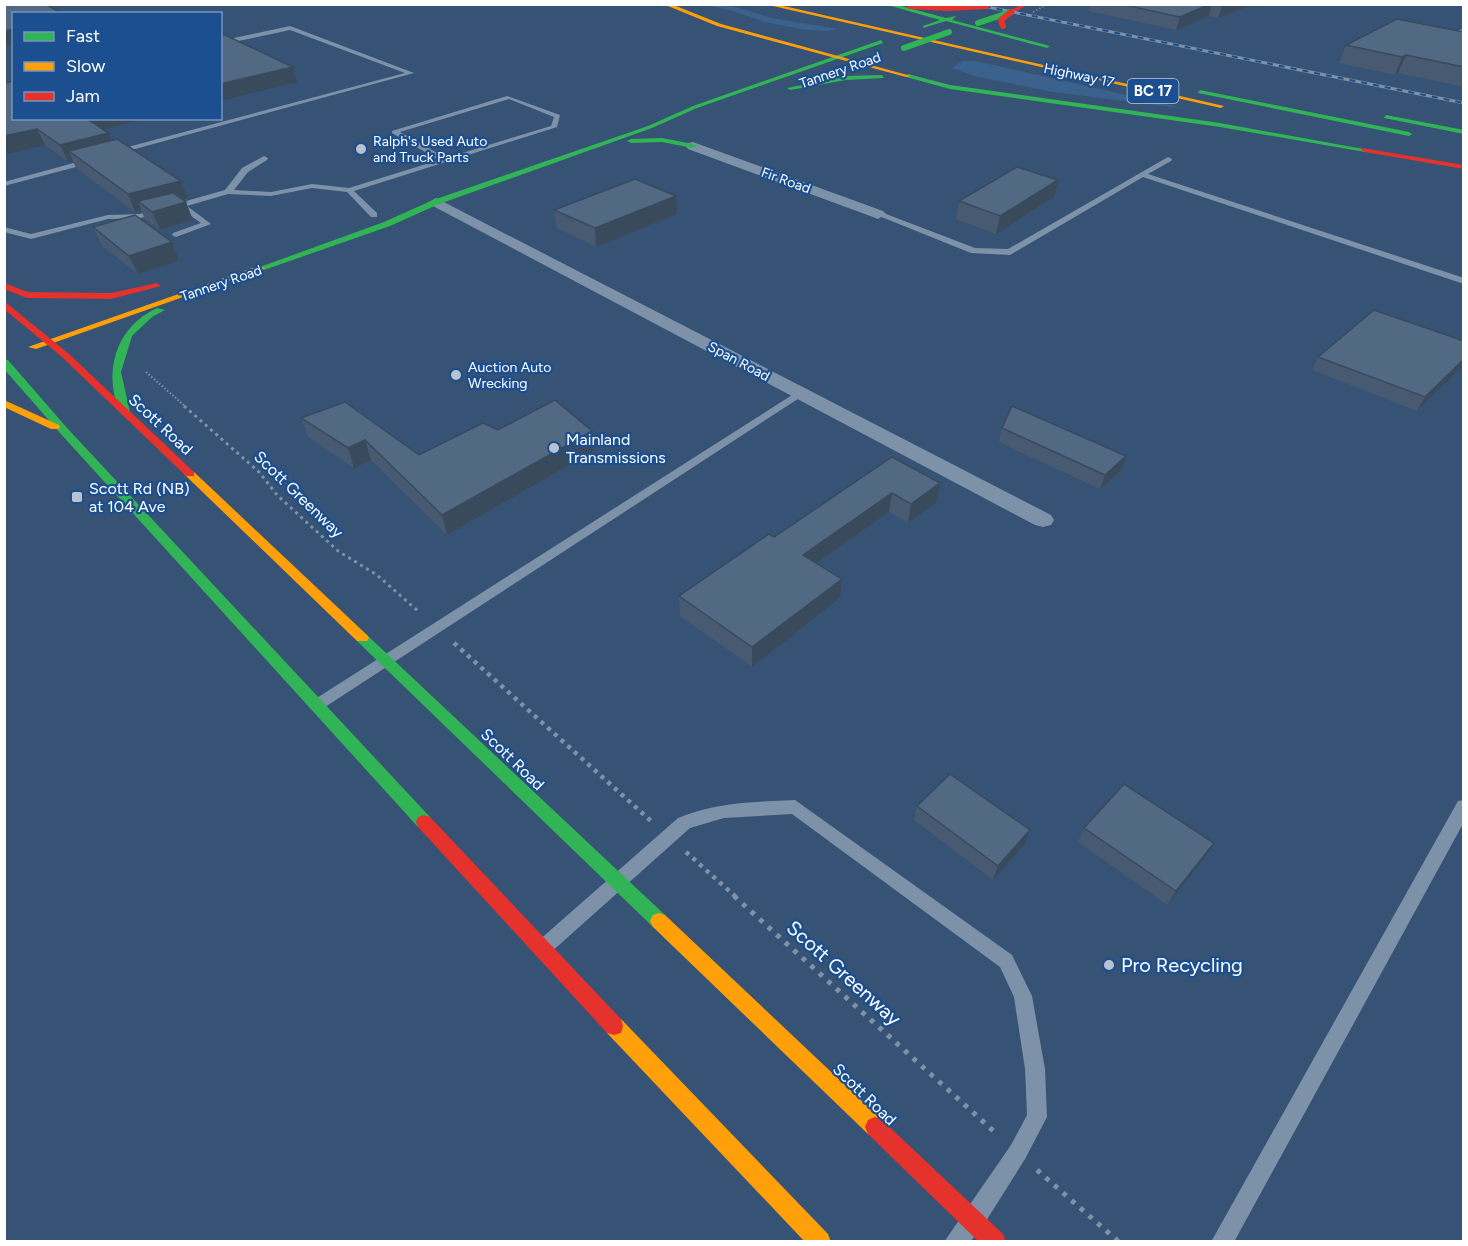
<svg xmlns="http://www.w3.org/2000/svg" width="1468" height="1246" viewBox="0 0 1468 1246" font-family="Figtree,sans-serif">
<rect width="100%" height="100%" fill="#365274"/>
<!-- water -->
<g fill="#3b618d">
<polygon points="703,5 729,5 772,18 838,29 829,31 805,30 764,22 730,10"/>
<polygon points="962,61 976,61 1188,109 1053,92 974,76 952,68"/>
</g>
<g fill="none" stroke-linecap="round" stroke-linejoin="round">
<!-- path-far3 -->
<polyline stroke="#7d92a8" stroke-width="2" stroke-dasharray="1.5 2" stroke-linecap="butt" points="146,372 186,407"/>
<!-- path-far2 -->
<polyline stroke="#7d92a8" stroke-width="3" stroke-dasharray="3 4" stroke-linecap="butt" points="184,406 259,472 277,495 338,551 377,575 419,612"/>
<!-- path-far1 -->
<g stroke="#7d92a8" stroke-width="4.5" stroke-dasharray="4 5" stroke-linecap="butt">
<polyline points="454,643 651,821"/>
<polyline points="686,852 736,897"/>
</g>
<!-- path -->
<g stroke="#7d92a8" stroke-width="5" stroke-dasharray="4.5 7" stroke-linecap="butt">
<polyline points="734,896 998,1135"/>
<polyline points="1037,1170 1119,1242"/>
</g>
<!-- lane -->
<g fill="#7d92a8" fill-rule="evenodd">
<polygon points="290,26 414,73 113,155 113,151 405,73 290,30 220,45 220,41"/>
<polygon points="1464,28 1464,32 1454,36 1464,38 1464,42 1445,37"/>
<path d="M507,96L560,115L557,127L354,191L377,213V217H371L347,192L312,188L271,196L228,194L187,206L211,224L176,237L172,235L173,233L201,223L180,208L140,218L108,219L31,239L4,232V227L31,234L108,215L140,214L225,190L242,168L264,156L268,158L267,160L248,172L234,190L271,192L312,184L349,188L439,160L392,133V131ZM509,99L554,117L551,126L446,158L400,132Z"/>
<polygon points="1168,157 1172,159 1171,161 1148,174 1464,278 1464,284 1143,177 1010,255 971,253 874,214 881,212 975,248 1008,249"/>
<polygon points="92,158 96,160 95,162 4,186 4,182"/>
<polygon points="800,390 805,393 804,395 322,709 312,709 310,705 312,701"/>
<path d="M795,800L1012,955L1032,996L1045,1069L1047,1117L1025,1159L981,1229L970,1242H944L1011,1145L1027,1115L1025,1069L1014,997L1000,967L792,814L724,818L690,828L549,954L543,956L537,954L534,948L537,942L678,818C716,802 754,802 795,800Z"/>
<polygon points="1464,800 1464,822 1234,1242 1211,1242 1458,801"/>
</g>
<!-- street -->
<g fill="#7d92a8" fill-rule="evenodd">
<polygon points="693,142 883,211 886,214 878,219 873,217 688,149 686,146 688,143"/>
<polygon points="436,198 1051,515 1054,520 1051,525 1043,527 1035,525 431,205 429,202"/>
</g>
<!-- fast -->
<g fill="#30b455" fill-rule="evenodd">
<polygon points="894,4 946,18 956,16 952,20 1050,46 1047,48 946,21 923,28 923,26 940,20 884,4"/>
<polygon points="881,40 883,43 697,108 652,128 439,204 390,226 264,270 257,268 384,222 433,200 648,126 693,106"/>
<polygon points="908,74 950,85 1220,123 1369,150 1365,152 1220,127 950,89 906,77"/>
<polygon points="882,75 884,78 846,80 790,90 787,88 846,76"/>
<polygon points="1200,90 1409,132 1412,134 1409,136 1198,93"/>
<polygon points="1386,115 1464,130 1464,134 1384,118"/>
<polygon points="662,138 693,144 697,146 693,148 662,142 631,143 627,141 631,139"/>
<path d="M157,308L165,310L152,317L132,336L121,372L130,412L125,415L121,414C102,374 115,327 157,308Z"/>
<polygon points="4,359 8,360 68,429 430,817 432,822 430,827 424,829 418,827 60,433 4,369"/>
<polygon points="362,633 367,635 665,915 668,921 665,927 659,929 653,927 357,641 355,638 357,635"/>
</g>
<!-- slow -->
<g fill="#ff9f0a" fill-rule="evenodd">
<polygon points="663,4 671,4 721,24 911,76 906,77 717,26"/>
<polygon points="764,4 775,4 1224,106 1221,108"/>
<polygon points="258,266 265,268 36,349 28,347"/>
<polygon points="4,400 59,425 60,427 59,429 51,429 4,407"/>
<polygon points="190,471 194,472 367,635 369,638 367,641 357,641 186,476 184,474"/>
<polygon points="659,913 665,915 882,1120 885,1127 882,1134 875,1137 868,1134 653,927 650,921 653,915"/>
<polygon points="614,1017 621,1019 828,1234 831,1242 805,1242 607,1033 605,1026 607,1019"/>
</g>
<!-- jam -->
<g fill="#e5322d" fill-rule="evenodd">
<polygon points="1022,4 1029,4 1013,13 1008,12"/>
<polygon points="1362,148 1464,165 1464,169 1365,152 1361,150"/>
<polygon points="4,283 28,292 111,293 157,283 161,286 111,299 27,298 4,289"/>
<polygon points="4,301 68,353 194,472 194,476 186,476 62,357 4,309"/>
<polygon points="424,815 430,817 621,1019 623,1026 621,1033 614,1035 607,1033 418,827 416,822 418,817"/>
<polygon points="875,1117 882,1120 1003,1234 1006,1242 979,1242 868,1134 865,1127 868,1120"/>
</g>
<!-- rail casing -->
<g stroke="#7e92a7" stroke-width="3">
<polyline id="rail" points="973,4 1464,103"/>
</g>
<!-- rail -->
<use href="#rail" stroke="#1b4f8f" stroke-width="2" stroke-dasharray="6" stroke-linecap="butt"/>
<!-- path-bridge -->
<polyline stroke="#7d92a8" stroke-width="1.5" stroke-dasharray="1.5 2" stroke-linecap="butt" points="1033,12 1048,4"/>
<!-- fast-bridge -->
<g stroke="#30b455" stroke-width="6">
<polyline points="978,23 1011,12"/>
<polyline points="904,48 949,32"/>
</g>
<!-- jam-bridge -->
<g stroke="#e5322d" stroke-width="6">
<polyline points="910,6 948,8 986,6"/>
<polyline points="1003,26 1001,20 1011,12"/>
</g>
</g>
<!-- wall -->
<g fill="#475a72">
<polygon points="1090,4 1255,4 1218,18 1209,16 1176,30 1088,11"/>
<polygon points="1464,32 1464,87 1398,73 1395,75 1339,63 1346,45"/>
<polygon points="4,83 103,130 111,140 181,181 188,198 182,200 193,220 160,230 145,219 141,210 135,212 76,168 73,161 68,162 45,145"/>
<polygon points="1058,180 1054,197 996,234 956,219 959,201"/>
<polygon points="676,196 677,214 596,247 557,228 554,210"/>
<polygon points="93,227 172,242 179,261 138,274 102,246"/>
<polygon points="1464,341 1464,365 1417,411 1312,370 1318,357"/>
<polygon points="301,418 419,455 498,430 594,451 447,535 371,460 354,468 308,437"/>
<polygon points="1002,428 1121,471 1100,489 999,442"/>
<polygon points="892,457 940,483 937,502 908,523 889,512 817,564 842,579 840,598 752,667 680,616 679,596 774,537"/>
<polygon points="917,806 1025,844 993,880 914,820"/>
<polygon points="1084,828 1205,857 1167,905 1078,842"/>
</g>
<!-- shaded-wall -->
<g fill="#394a5c">
<polygon points="1210,4 1212,4 1209,16 1176,30 1180,17"/>
<polygon points="1225,4 1255,4 1218,18 1222,6"/>
<polygon points="14,29 14,45 4,47 4,31"/>
<polygon points="1406,55 1398,73 1395,75 1402,57"/>
<polygon points="293,67 297,82 220,101 220,84"/>
<polygon points="84,118 148,118 90,133"/>
<polygon points="37,129 45,145 4,155 4,136"/>
<polygon points="108,133 115,149 69,151 73,161 68,162 60,145"/>
<polygon points="1058,180 1054,197 996,234 1000,216"/>
<polygon points="181,181 188,198 148,209 138,201 141,210 135,212 128,194"/>
<polygon points="676,196 677,214 596,247 595,228"/>
<polygon points="186,202 193,220 160,230 152,212"/>
<polygon points="172,242 179,261 138,274 129,256"/>
<polygon points="1464,359 1464,365 1417,411 1425,397"/>
<polygon points="592,431 594,451 447,535 442,515"/>
<polygon points="365,440 371,460 354,468 348,448"/>
<polygon points="1126,456 1121,471 1100,489 1105,475"/>
<polygon points="940,483 937,502 908,523 911,504"/>
<polygon points="892,493 889,512 802,574 803,555"/>
<polygon points="842,579 840,598 752,667 752,647"/>
<polygon points="1030,830 1025,844 993,880 998,866"/>
<polygon points="1214,843 1205,857 1167,905 1176,891"/>
</g>
<!-- building -->
<g fill="#526984" stroke="#394a5c" stroke-width="1.5">
<polygon points="4,4 45,4 63,14 14,14 14,29 4,31"/>
<polygon points="1120,4 1210,4 1180,17"/>
<polygon points="1397,19 1464,32 1464,67 1406,55 1402,57 1346,45"/>
<polygon points="225,35 293,67 220,84 220,36"/>
<polygon points="14,81 14,118 86,118 108,133 60,145 37,129 4,136 4,83"/>
<polygon points="117,139 181,181 128,194 69,151"/>
<polygon points="1017,167 1058,180 1000,216 959,201"/>
<polygon points="635,179 676,196 595,228 554,210"/>
<polygon points="173,193 186,202 152,212 138,201"/>
<polygon points="135,215 172,242 129,256 93,227"/>
<polygon points="1374,310 1464,341 1464,359 1425,397 1318,357"/>
<polygon points="555,400 592,431 442,515 365,440 348,448 301,418 345,402 419,455 483,423 498,430"/>
<polygon points="1012,406 1126,456 1105,475 1002,428"/>
<polygon points="892,457 940,483 911,504 892,493 803,555 842,579 752,647 679,596 769,534 774,537"/>
<polygon points="950,774 1030,830 998,866 917,806"/>
<polygon points="1124,784 1214,843 1176,891 1084,828"/>
</g>
<!-- markers -->
<g fill="#b9c2ce" stroke="#1b4f8f" stroke-width="2">
<circle cx="361" cy="149" r="6"/>
<circle cx="456" cy="375" r="6"/>
<circle cx="554" cy="448" r="6"/>
<rect x="71" y="491" width="12" height="12" rx="3"/>
<circle cx="1109" cy="965" r="6"/>
</g>
<g text-anchor="middle" stroke-width="4.5" stroke-linejoin="round" paint-order="stroke">
<!-- far-street labels -->
<g font-size="14" fill="#fff" stroke="#1b4f8f">
<text transform="translate(840 70) rotate(-19)" y="5">Tannery Road</text>
<text transform="translate(1079 75) rotate(12)" y="5">Highway 17</text>
<text transform="translate(786 180) rotate(20)" y="5">Fir Road</text>
<text transform="translate(221 283) rotate(-19)" y="5">Tannery Road</text>
<text transform="translate(739 361) rotate(28)" y="5">Span Road</text>
</g>
<!-- far-poi labels -->
<g font-size="14" fill="#fff" stroke="#1b4f8f" text-anchor="start">
<text x="373" y="146">Ralph's Used Auto<tspan x="373" dy="16">and Truck Parts</tspan></text>
<text x="468" y="372">Auction Auto<tspan x="468" dy="16">Wrecking</tspan></text>
</g>
<!-- shield labels -->
<rect fill="#1b4f8f" stroke="#bbcadd" stroke-width="1.5" x="1127.5" y="79" width="51" height="24" rx="4.5"/>
<g font-size="15" font-weight="bold" fill="#fff">
<text x="1153" y="96">BC 17</text>
</g>
<!-- street labels -->
<g font-size="16" fill="#fff" stroke="#1b4f8f">
<text transform="translate(161 424) rotate(43)" y="6">Scott Road</text>
<text transform="translate(299 494) rotate(44)" y="6">Scott Greenway</text>
<text transform="translate(513 759) rotate(44)" y="6">Scott Road</text>
<text transform="translate(865 1094) rotate(44)" y="6">Scott Road</text>
</g>
<!-- poi labels -->
<g font-size="16" fill="#fff" stroke="#1b4f8f" text-anchor="start">
<text x="566" y="445">Mainland<tspan x="566" dy="18">Transmissions</tspan></text>
<text x="89" y="494">Scott Rd (NB)<tspan x="89" dy="18">at 104 Ave</tspan></text>
</g>
<!-- near-poi labels -->
<g font-size="20" fill="#fff" stroke="#1b4f8f" text-anchor="start">
<text x="1121" y="972">Pro Recycling</text>
</g>
<!-- near-street labels -->
<g font-size="20" fill="#fff" stroke="#1b4f8f">
<text transform="translate(844 973) rotate(42)" y="7">Scott Greenway</text>
</g>
</g>
<!-- border -->
<rect width="1468" height="1246" fill="none" stroke="#ffffff" stroke-width="12"/>
<!-- legend -->
<rect x="12" y="12" width="210" height="108" fill="#1b4f8f" stroke="#7695bc" stroke-width="1.5"/>
<rect x="24" y="32" width="30" height="9" fill="#30b455" stroke="#7695bc" stroke-width="1.5"/>
<text x="66" y="42" font-size="18" fill="#ffffff">Fast</text>
<rect x="24" y="62" width="30" height="9" fill="#ff9f0a" stroke="#7695bc" stroke-width="1.5"/>
<text x="66" y="72" font-size="18" fill="#ffffff">Slow</text>
<rect x="24" y="92" width="30" height="9" fill="#e5322d" stroke="#7695bc" stroke-width="1.5"/>
<text x="66" y="102" font-size="18" fill="#ffffff">Jam</text>
</svg>
